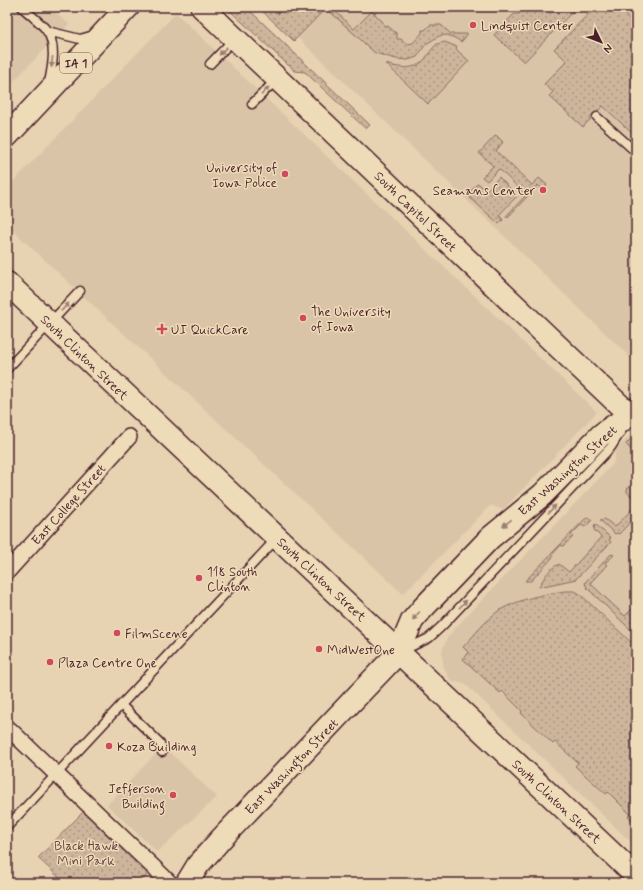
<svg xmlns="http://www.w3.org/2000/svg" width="643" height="890" viewBox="0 0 643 890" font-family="Mynerve,sans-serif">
<defs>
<pattern id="green-dots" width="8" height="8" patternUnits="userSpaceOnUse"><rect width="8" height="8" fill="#cdb59c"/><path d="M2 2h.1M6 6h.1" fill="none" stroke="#a8937f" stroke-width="1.8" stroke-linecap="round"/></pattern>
</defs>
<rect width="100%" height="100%" fill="#e7d3b2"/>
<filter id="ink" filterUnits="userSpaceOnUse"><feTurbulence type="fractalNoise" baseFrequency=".025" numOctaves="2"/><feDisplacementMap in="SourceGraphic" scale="8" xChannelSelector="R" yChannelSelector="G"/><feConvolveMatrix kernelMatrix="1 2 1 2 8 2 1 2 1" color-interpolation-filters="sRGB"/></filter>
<g filter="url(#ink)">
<!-- built -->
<g fill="#dac4a7">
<polygon points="7,7 49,7 69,24 7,88"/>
<polygon points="266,7 627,7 636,16 636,363"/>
<polygon points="176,13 597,412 503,510 491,505 403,594 7,225 7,188"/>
<polygon points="636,429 636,847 464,683 453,682 449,678 444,668 442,656 442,651 447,638 455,628 613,464 616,450"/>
<polygon points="163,746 217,797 157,852 107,805"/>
</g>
<!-- green -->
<g fill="url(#green-dots)" stroke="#8c6a64">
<polygon points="226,7 246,7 370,125 366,129 305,72 294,71 290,65 289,66"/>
<polygon points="258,7 331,7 354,29 372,11 383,22 384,26 388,26 397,34 397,39 401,39 407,44 413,43 422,33 422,30 425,30 430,25 441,25 451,34 468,34 461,42 455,38 447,35 439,36 426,44 417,57 408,60 396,59 375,53 326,8 294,41"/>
<polygon points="526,7 577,7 524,62 494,35 514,14 519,14"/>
<polygon points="595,7 617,7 636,25 636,137 603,106 583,127 549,96 553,92 544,84 567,61 554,49"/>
<path d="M445,42L457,47L456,49L469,61L428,104L386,64C399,68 415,71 425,59C429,54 432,48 437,44Z"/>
<polygon points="496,135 503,142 496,151 532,185 539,178 547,185 543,190 538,185 508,217 506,216 526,195 499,169 487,181 482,177 493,166 479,153"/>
<polygon points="499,177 517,196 499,215 503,220 499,224 467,195 478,183 486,191"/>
<polygon points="636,434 636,448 632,451 626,444"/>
<polygon points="636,481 636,501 627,492 627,489"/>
<polygon points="636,505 636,516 619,534 617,533 615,534 600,520 605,519 615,527"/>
<polygon points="588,517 592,520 585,527 581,525 571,535 573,537 563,546 561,545 552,555 553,557 531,581 525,581 585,519"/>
<path d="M595,524L611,538L609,540L611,542L576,579L539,587C544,577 549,569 559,564L569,572L601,537L594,530Z"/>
<polygon points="611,554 614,555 605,563 607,565 591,582 591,584 625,616 636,605 636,632 632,631 587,588 585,583 587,580"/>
<path d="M565,591H575L580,594L636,647V824L628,816L630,814L608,792L606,794L575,766L578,763L555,742L553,744L521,713L522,711L502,691L500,693L463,659L468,652L463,647C473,637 488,617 500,610C519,599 544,594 565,591Z"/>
<polygon points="85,810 150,872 140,883 65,883 38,858"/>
</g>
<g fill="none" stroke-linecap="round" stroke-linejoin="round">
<!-- lane casing -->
<g stroke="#4a1f2b" stroke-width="11">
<g id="lane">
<path d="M22,7C30,15 41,22 47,31C57,46 52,67 49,83"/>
<polyline points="47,31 80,39 94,35"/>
<polyline points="210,64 234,39"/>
<polyline points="252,104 277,79"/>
<polyline points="597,117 636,152"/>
<polyline points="7,369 80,291"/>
<polyline points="404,650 429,638 442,626 611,447 623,428"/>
<polyline points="121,705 160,743 162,752"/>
<polyline points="7,827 277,538"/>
</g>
</g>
<!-- street casing -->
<g stroke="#4a1f2b" stroke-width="18">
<g id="street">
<polyline points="7,572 129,437"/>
<polyline points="7,727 170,883"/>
</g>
</g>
<!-- secondary casing -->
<g stroke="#4a1f2b" stroke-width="25">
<g id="secondary">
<polyline points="202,7 630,415"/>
<polyline points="7,283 636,876"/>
<path d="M187,883L198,865L221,839L399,652L412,621L423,608L490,538L542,495L600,436C611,426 626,420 636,409"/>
</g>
</g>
<!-- primary casing -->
<g stroke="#4a1f2b" stroke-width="25">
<polyline id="primary" points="7,136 128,7"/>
</g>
<!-- lane -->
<use href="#lane" stroke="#eedbb8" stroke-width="8"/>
<!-- street -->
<use href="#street" stroke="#eedbb8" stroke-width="15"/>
<!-- secondary -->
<use href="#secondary" stroke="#eedbb8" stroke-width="22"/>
<!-- primary -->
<use href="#primary" stroke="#eedbb8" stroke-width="22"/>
</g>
<!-- one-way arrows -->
<defs><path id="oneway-solid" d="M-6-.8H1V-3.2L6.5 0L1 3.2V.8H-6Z"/></defs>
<g fill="#9c7d72">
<use href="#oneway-solid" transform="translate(223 51) rotate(134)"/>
<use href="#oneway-solid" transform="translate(52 62) rotate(96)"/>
<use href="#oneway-solid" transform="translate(265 91) rotate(-47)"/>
<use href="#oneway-solid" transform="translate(65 307) rotate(-47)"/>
<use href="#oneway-solid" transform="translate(552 509) rotate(-47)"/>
<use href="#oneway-solid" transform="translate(507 523) rotate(142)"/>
<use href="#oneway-solid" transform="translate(463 604) rotate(-47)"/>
<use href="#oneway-solid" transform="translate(416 616) rotate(130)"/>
</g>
</g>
<!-- markers -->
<g fill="#d1495b" stroke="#eedbb8" stroke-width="1.5">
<circle cx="473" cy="25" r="4"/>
<circle cx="285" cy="174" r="4"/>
<circle cx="543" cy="190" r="4"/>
<circle cx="303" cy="318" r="4"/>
<path d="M160 323h4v4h4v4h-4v4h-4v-4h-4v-4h4z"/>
<circle cx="199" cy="578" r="4"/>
<circle cx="117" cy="633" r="4"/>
<circle cx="319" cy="649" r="4"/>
<circle cx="50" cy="662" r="4"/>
<circle cx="109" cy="746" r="4"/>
<circle cx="173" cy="795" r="4"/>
</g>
<g text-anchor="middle" stroke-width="3" stroke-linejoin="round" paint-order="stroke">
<!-- shield labels -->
<rect fill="#eedbb8" stroke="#7b5755" stroke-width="1" x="60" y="53" width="32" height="20" rx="3"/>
<g font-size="12" font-weight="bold" fill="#4a1f2b">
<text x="76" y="67">IA 1</text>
</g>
<!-- poi labels -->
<g font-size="13" fill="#4a1f2b" stroke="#eedbb8" text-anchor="start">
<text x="481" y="30">Lindquist Center</text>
<text x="277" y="172" text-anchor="end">University of<tspan x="277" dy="15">Iowa Police</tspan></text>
<text x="535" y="195" text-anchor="end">Seamans Center</text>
<text x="311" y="316">The University<tspan x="311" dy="15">of Iowa</tspan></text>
<text x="171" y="334">UI QuickCare</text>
<text x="207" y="576">118 South<tspan x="207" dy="15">Clinton</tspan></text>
<text x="125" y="638">FilmScene</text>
<text x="327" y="654">MidWestOne</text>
<text x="58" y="667">Plaza Centre One</text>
<text x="117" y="751">Koza Building</text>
<text x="165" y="793" text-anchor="end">Jefferson<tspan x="165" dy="15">Building</tspan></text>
</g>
<!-- street labels -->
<g font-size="13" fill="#4a1f2b" stroke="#eedbb8">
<text transform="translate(416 211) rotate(44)" y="5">South Capitol Street</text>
<text transform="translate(85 357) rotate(44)" y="5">South Clinton Street</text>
<text transform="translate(567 470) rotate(-42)" y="5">East Washington Street</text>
<text transform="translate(68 504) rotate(-48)" y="5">East College Street</text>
<text transform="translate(322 579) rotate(43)" y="5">South Clinton Street</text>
<text transform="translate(291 766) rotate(-46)" y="5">East Washington Street</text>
<text transform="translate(557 801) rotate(43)" y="5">South Clinton Street</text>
</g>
<!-- park labels -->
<g font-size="13" fill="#643d42" stroke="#eedbb8">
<text x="86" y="850">Black Hawk<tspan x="86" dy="15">Mini Park</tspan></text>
</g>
</g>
<!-- margin -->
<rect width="643" height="890" fill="none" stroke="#eedbb8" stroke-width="24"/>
<rect x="12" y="12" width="619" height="866" fill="none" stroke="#4a1f2b" stroke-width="1.5" filter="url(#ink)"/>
<!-- north arrow -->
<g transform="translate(601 42) rotate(133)" stroke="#eedbb8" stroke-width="3" paint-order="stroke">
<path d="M0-3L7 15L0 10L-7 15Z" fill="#4a1f2b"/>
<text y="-6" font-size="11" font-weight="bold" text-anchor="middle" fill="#4a1f2b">N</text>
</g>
</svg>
